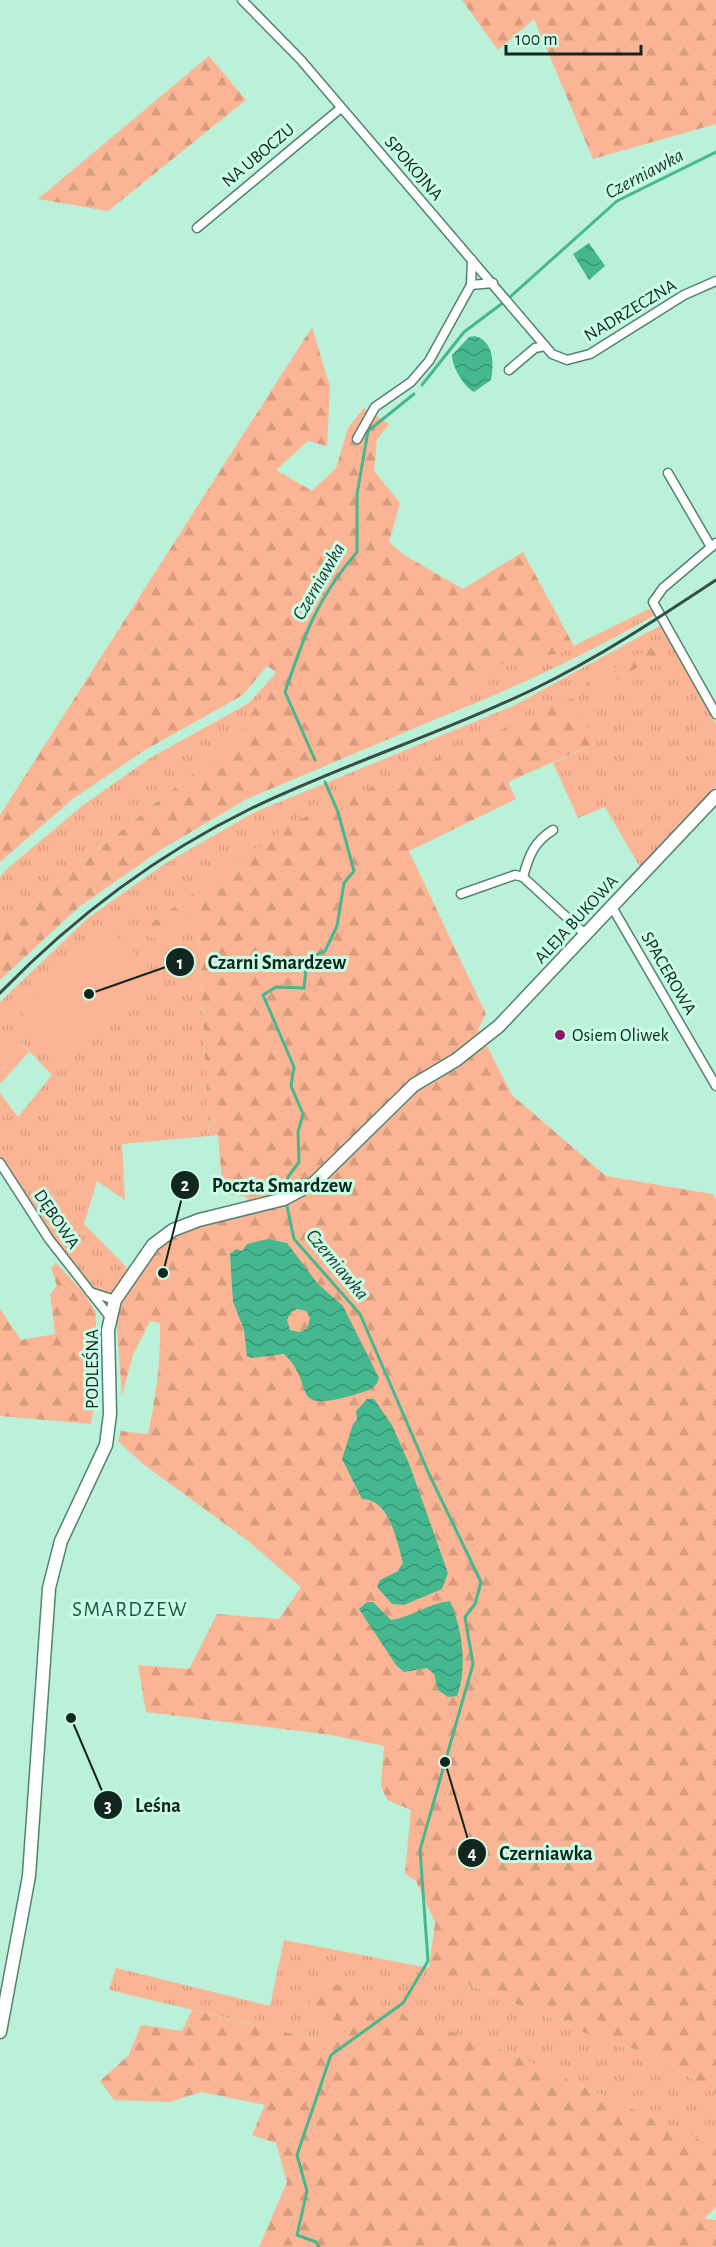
<svg xmlns="http://www.w3.org/2000/svg" width="716" height="2247" viewBox="0 0 716 2247" font-family="'Alegreya Sans',sans-serif">
<defs>
<pattern id="grass-tufts" width="24" height="20" patternUnits="userSpaceOnUse" patternTransform="scale(1.5)"><rect width="24" height="20" fill="#fcb594"/><path d="M3 7l-1-3M5 7V3M7 7l1-3M15 17l-1-3M17 17v-4M19 17l1-3" fill="none" stroke="#d79c7f"/></pattern>
<pattern id="forest-firs" width="22" height="20" patternUnits="userSpaceOnUse" patternTransform="scale(1.5)"><rect width="22" height="20" fill="#fcb594"/><path d="M5 1l3.5 6h-7zM16 11l3.5 6h-7z" fill="#d79c7f"/></pattern>
<pattern id="water-waves" width="16" height="10" patternUnits="userSpaceOnUse" patternTransform="scale(1.5)"><rect width="16" height="10" fill="#45b890"/><path d="M0 5q4-4 8 0t8 0" fill="none" stroke="#389575"/></pattern>
</defs>
<rect width="100%" height="100%" fill="#bbf0d9"/>
<!-- grass -->
<g fill="url(#grass-tufts)">
<path d="M651,608L655,615C584,656 512,689 436,719L466,681L508,662L557,654Z"/>
<polygon points="661,625 716,724 716,786 640,867 605,807 578,818 553,763 596,743 294,822 153,939 194,913 199,941 209,1136 122,1144 125,1200 97,1181 84,1224 133,1274 115,1300 89,1292 13,1182 0,1158 0,1093 18,1117 52,1075 9,1030 0,1039 0,1002 88,918 166,863 253,813 513,706"/>
<polygon points="276,673 237,738 0,928 0,877 7,869 82,806 150,758 249,703"/>
<polygon points="284,1940 429,1968 612,2044 653,2053 716,2094 716,2147 505,2051 407,2016 344,1986 312,2016 352,2026 335,2044 109,1990 116,1968 270,2006"/>
</g>
<!-- forest -->
<g fill="url(#forest-firs)">
<polygon points="462,0 716,0 716,124 593,159 534,19 498,50"/>
<polygon points="209,56 246,100 108,211 38,199"/>
<polygon points="312,327 330,387 327,446 308,441 276,470 312,491 336,468 348,428 364,408 389,424 377,439 374,471 400,503 389,542 404,555 463,589 523,552 574,646 557,654 508,662 466,681 436,719 247,799 162,849 79,907 0,980 0,928 237,738 276,672 267,666 243,695 145,750 74,798 0,862 0,815"/>
<polygon points="655,646 661,653 593,694 586,683"/>
<path d="M572,698L596,743L508,782L516,799L409,851L486,1014L478,1029L512,1095L606,1176L712,1194L716,1199V2094L653,2053L612,2044L429,1968L435,1922L416,1881L405,1874L411,1810L387,1800L381,1786L384,1746L331,1735L146,1712L138,1665L189,1669L217,1614L279,1619L301,1587L247,1540L143,1464L118,1441L121,1431L148,1434C156,1397 161,1361 160,1323L150,1321L133,1355L122,1396L115,1300L164,1235L256,1206L244,1196L223,1194L218,1135L209,1136L199,941L194,914L153,939L143,929L294,822Z"/>
<polygon points="56,1263 84,1293 96,1312 96,1395 91,1424 0,1416 0,1309 21,1340 55,1334 50,1294 57,1286 51,1268"/>
<path d="M319,1982L344,1986L407,2016L505,2051L716,2147V2207L704,2219L716,2220V2247H259L287,2182L276,2143L252,2135L265,2105L201,2092L170,2102L114,2100L100,2081L129,2055L141,2025L182,2031L192,2010L335,2044L352,2026L312,2016C309,2003 307,1990 319,1982Z"/>
</g>
<!-- pitch -->
<g fill="#fcb594">
<polygon points="110,928 156,976 68,1061 21,1013"/>
<polygon points="9,1029 29,1052 0,1084 0,1039"/>
</g>
<!-- water -->
<g fill="url(#water-waves)" fill-rule="evenodd">
<polygon points="589,243 605,266 589,280 573,254"/>
<path d="M475,336C494,341 494,364 491,380L474,392C464,387 452,367 452,355L469,337Z"/>
<path d="M268,1239L287,1243L318,1284L343,1306L379,1378C376,1390 365,1391 354,1395C286,1414 318,1387 284,1354L251,1358L247,1356L244,1330L233,1302L230,1254L236,1249L242,1251L247,1244ZM297,1309L306,1311L310,1318L307,1329L299,1332L290,1330L287,1320L291,1312Z"/>
<path d="M367,1399H374L392,1425L410,1466L448,1573L442,1589L404,1605L392,1604L377,1587L380,1580L398,1571L403,1563C397,1542 390,1499 362,1499L342,1459L353,1424L357,1420L356,1411Z"/>
<path d="M450,1601C462,1628 468,1668 457,1696L448,1697L438,1690L434,1674L427,1668L404,1672L396,1665L359,1609L367,1602H373L391,1620C412,1617 429,1603 450,1601Z"/>
</g>
<g fill="none" stroke-linecap="round" stroke-linejoin="round">
<!-- stream -->
<g stroke="#45b890" stroke-width="3">
<polyline points="510,297 617,201 716,152"/>
<polyline points="422,385 464,332 504,302"/>
<path d="M315,760L285,692C304,636 317,598 357,552V494L368,431L414,394"/>
<polyline points="287,1189 288,1177 299,1162 298,1132 303,1114 291,1086 294,1067 263,995 276,987 304,988 307,959 325,951 337,926 344,883 354,871 338,812 325,782"/>
<polyline points="287,1206 294,1239 360,1314 429,1474 481,1582 475,1604 465,1617 473,1664 420,1850 428,1961 403,2003 331,2055 297,2155 307,2191 297,2235 316,2242 319,2247"/>
</g>
<!-- street casing -->
<g stroke="#52836f" stroke-width="11">
<g id="street">
<polyline points="242,0 300,59 552,354 567,360 590,354 684,295 716,281"/>
<polyline points="197,228 341,108"/>
<polyline points="471,285 472,260"/>
<polyline points="509,370 535,348 545,346"/>
<polyline points="357,439 375,407 411,382 429,361 471,285 493,283"/>
<polyline points="668,473 711,547"/>
<polyline points="716,543 663,588 653,602 716,714"/>
<path d="M553,830C534,842 529,855 523,877L586,935"/>
<polyline points="461,894 515,875 523,877"/>
<polyline points="612,907 716,1086"/>
<polyline points="0,1163 49,1239 110,1317"/>
<polyline points="90,1292 115,1300"/>
</g>
</g>
<!-- secondary casing -->
<g stroke="#52836f" stroke-width="15">
<polyline id="secondary" points="0,2032 29,1876 49,1588 61,1541 106,1445 110,1414 108,1330 115,1300 153,1245 173,1230 199,1220 284,1199 314,1183 414,1085 456,1060 499,1026 716,796"/>
</g>
<!-- street -->
<use href="#street" stroke="#fff" stroke-width="8"/>
<!-- secondary -->
<use href="#secondary" stroke="#fff" stroke-width="12"/>
<!-- rail -->
<path stroke="#345045" stroke-width="3" d="M0,993C73,918 156,855 250,809C343,764 441,734 534,689C598,658 657,619 716,580"/>
</g>
<!-- markers -->
<circle fill="#97146b" stroke="#c8fde6" stroke-width="2" cx="560" cy="1035" r="6"/>
<g text-anchor="middle" stroke-width="6" stroke-linejoin="round" paint-order="stroke">
<!-- street labels -->
<g font-size="18" fill="#11261e" stroke="#c8fde6">
<text transform="translate(258 155) rotate(-40)" y="6">NA UBOCZU</text>
<text transform="translate(414 168) rotate(49)" y="6">SPOKOJNA</text>
<text transform="translate(630 310) rotate(-31)" y="6">NADRZECZNA</text>
<text transform="translate(576 919) rotate(-47)" y="6">ALEJA BUKOWA</text>
<text transform="translate(669 973) rotate(60)" y="6">SPACEROWA</text>
<text transform="translate(57 1219) rotate(56)" y="6">DĘBOWA</text>
<text transform="translate(92 1369) rotate(-90)" y="6">PODLEŚNA</text>
</g>
<!-- poi labels -->
<g font-size="18" fill="#11261e" stroke="#c8fde6" text-anchor="start">
<text x="572" y="1041">Osiem Oliwek</text>
</g>
<!-- water labels -->
<g font-size="20" font-style="italic" fill="#1f382e" stroke="#c8fde6">
<text transform="translate(644 173) rotate(-28)" y="7">Czerniawka</text>
<text transform="translate(318 581) rotate(-60)" y="7">Czerniawka</text>
<text transform="translate(338 1264) rotate(50)" y="7">Czerniawka</text>
</g>
<!-- quarter labels -->
<g font-size="21" letter-spacing="1.5" fill="#245543" stroke="#c8fde6">
<text x="130" y="1616">SMARDZEW</text>
</g>
</g>
<!-- callouts -->
<path fill="none" stroke="#11261e" stroke-width="2" d="M89 994L180 962M163 1273L185 1185M71 1718L108 1805M445 1762L472 1853"/>
<g fill="#11261e" stroke="#c8fde6" stroke-width="2">
<circle cx="89" cy="994" r="6"/>
<circle cx="163" cy="1273" r="6"/>
<circle cx="71" cy="1718" r="6"/>
<circle cx="445" cy="1762" r="6"/>
<circle cx="180" cy="962" r="15"/>
<circle cx="185" cy="1185" r="15"/>
<circle cx="108" cy="1805" r="15"/>
<circle cx="472" cy="1853" r="15"/>
</g>
<g font-size="18" text-anchor="middle" font-weight="bold" fill="#fff">
<text x="180" y="969">1</text>
<text x="185" y="1191">2</text>
<text x="108" y="1812">3</text>
<text x="472" y="1859">4</text>
</g>
<g font-size="20" text-anchor="middle" font-weight="bold" fill="#11261e" stroke="#c8fde6" stroke-width="6" stroke-linejoin="round" paint-order="stroke">
<text x="277" y="969">Czarni Smardzew</text>
<text x="282" y="1192">Poczta Smardzew</text>
<text x="158" y="1812">Leśna</text>
<text x="546" y="1860">Czerniawka</text>
</g>
<!-- scale -->
<path d="M506 45v9h135v-9" fill="none" stroke="#11261e" stroke-width="3"/>
<text x="515" y="45" font-size="18" fill="#11261e" stroke="#c8fde6" stroke-width="4.5" paint-order="stroke">100 m</text>
</svg>
